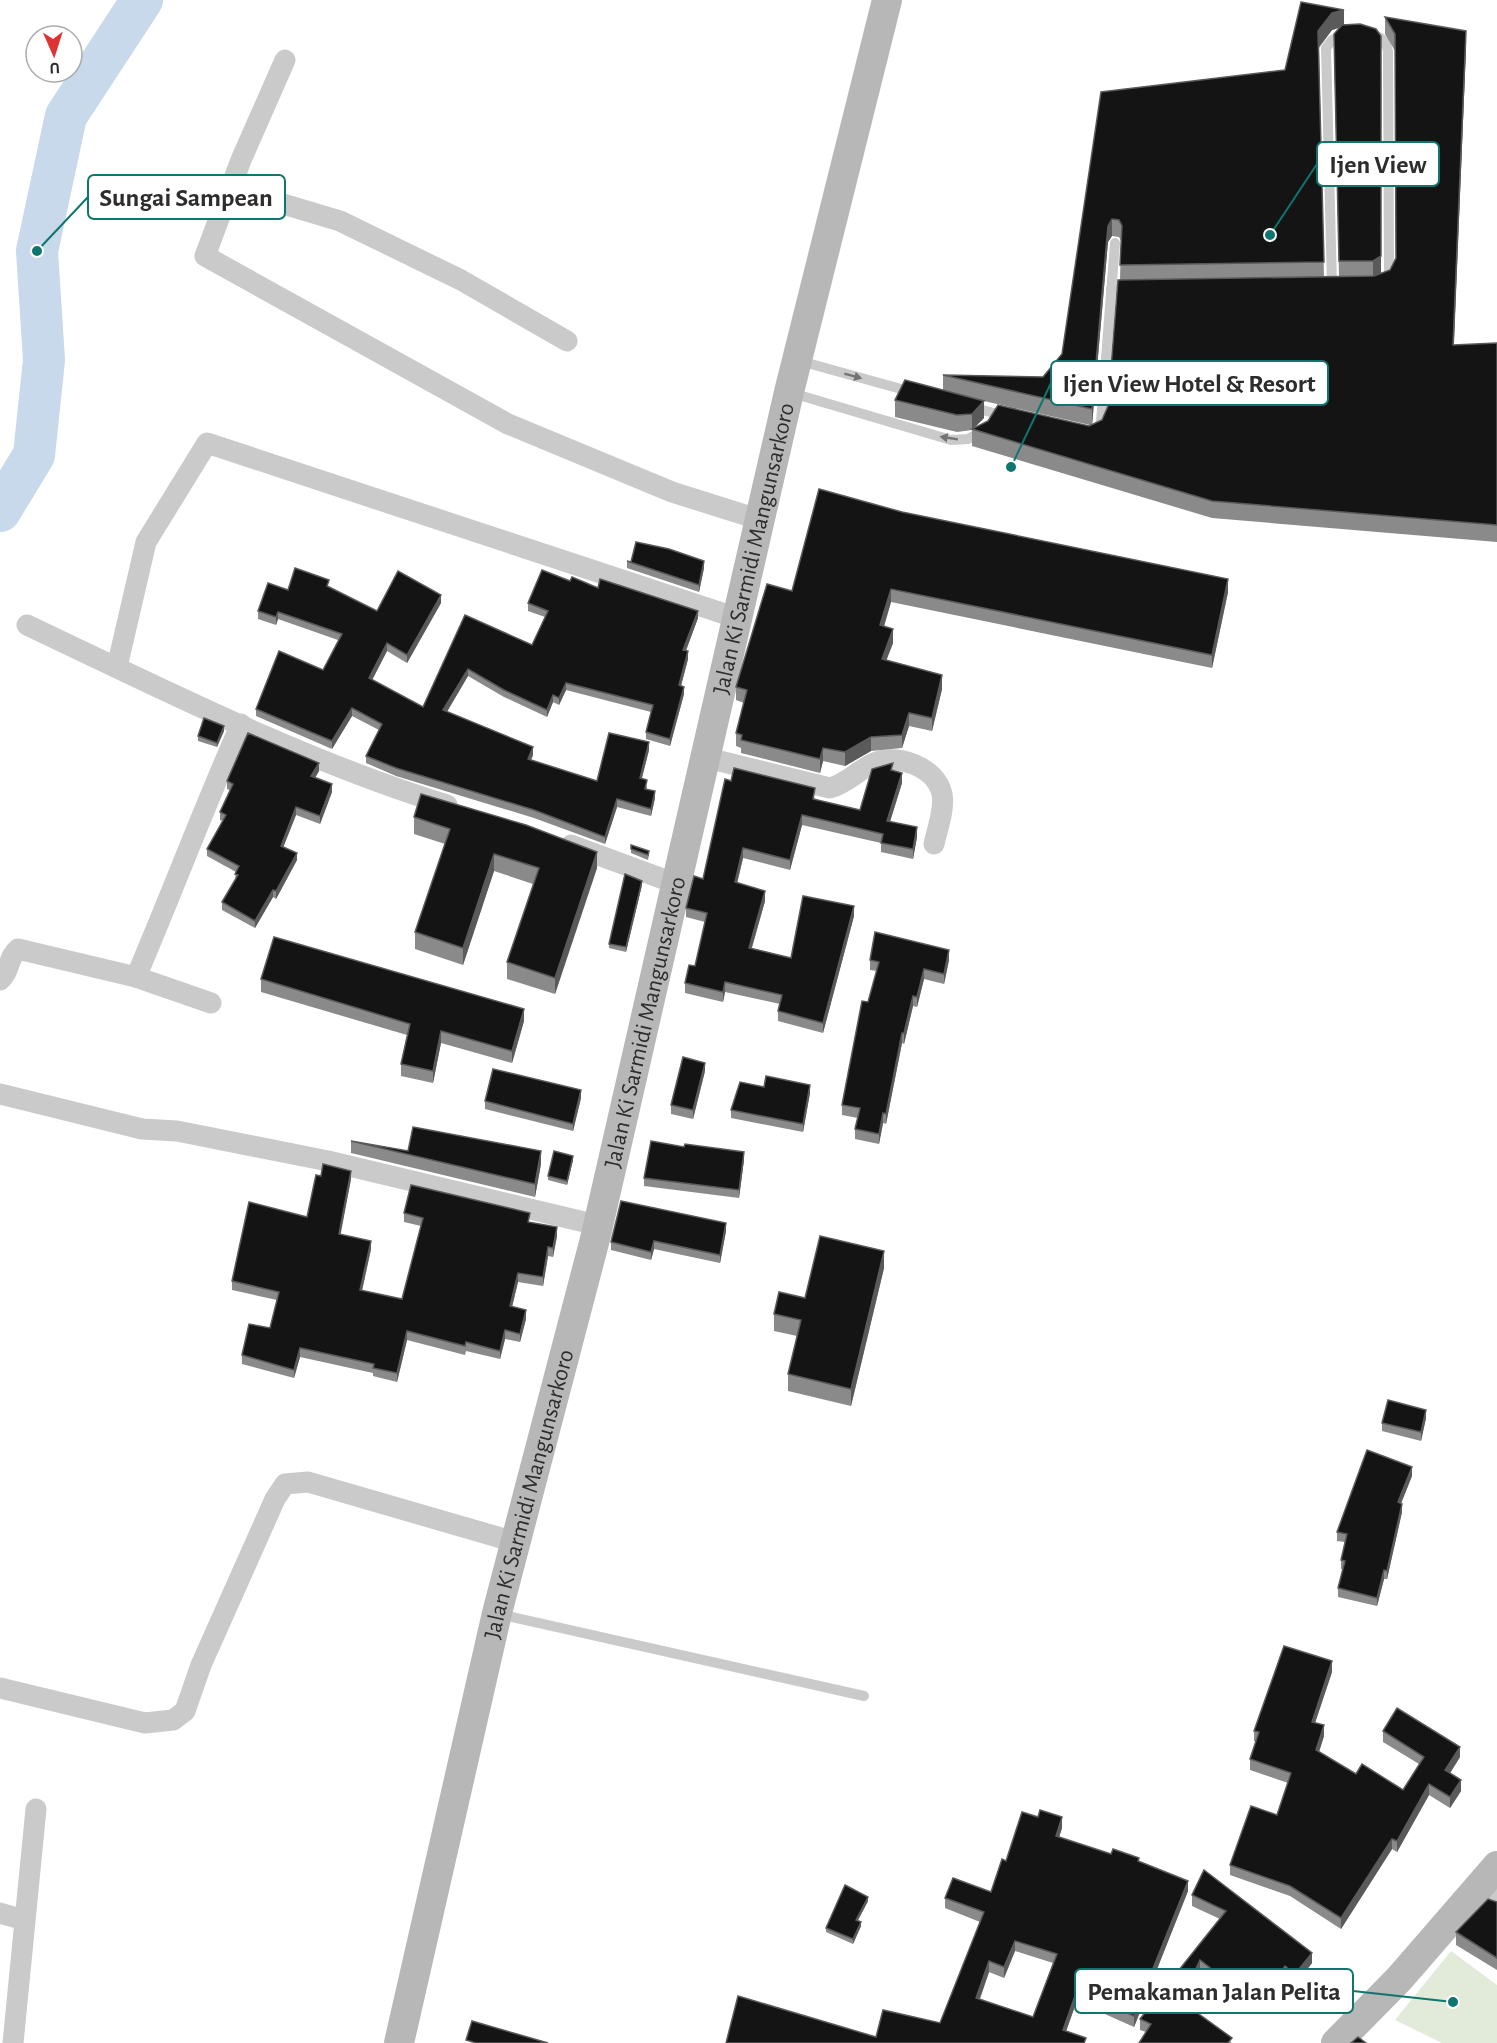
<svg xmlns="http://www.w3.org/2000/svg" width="1497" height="2043" viewBox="0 0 1497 2043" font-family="'Alegreya Sans',sans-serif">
<rect width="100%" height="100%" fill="#fff"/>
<!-- green -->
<polygon fill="#e2eada" points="1451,1951 1497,1985 1497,2043 1442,2043 1395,2020"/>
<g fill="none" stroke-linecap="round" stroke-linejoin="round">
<!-- river -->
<polyline stroke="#c7d9ea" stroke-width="42" points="0,511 34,455 44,360 37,251 66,116 142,0"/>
<!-- lane -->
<g stroke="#cacaca" stroke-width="10">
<path d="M1367,35C1380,35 1385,39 1388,51L1389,275L1384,282"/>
<polyline points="1332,286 1326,48 1332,40 1346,34"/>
<polyline points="1111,289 1132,289"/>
<polyline points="800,361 912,392"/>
<polyline points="792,393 951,440 968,439 983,431"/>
<polyline points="971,407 1005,416"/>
<polyline points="1096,432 1101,422 1115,243"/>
<polyline points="498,1614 864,1696"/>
</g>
<!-- street -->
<g stroke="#cacaca" stroke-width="21">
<polyline points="285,60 241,160 205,256 508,424 672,492 761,520"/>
<polyline points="230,188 340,221 461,280 567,341"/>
<path d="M27,625C162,689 304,761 447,805"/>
<polyline points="117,667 146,542 207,443 737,618"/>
<path d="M703,757L830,788C848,783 858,770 874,763C898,753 936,767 942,794C945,809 937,830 934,844"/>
<polyline points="571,845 674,883"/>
<path d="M136,977C172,893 204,807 241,724"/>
<path d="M0,980C10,972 8,957 18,949L136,977L211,1003"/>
<polyline points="0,1094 142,1129 177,1131 328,1161 597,1225"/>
<polyline points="0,1688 145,1723 173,1720 185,1711 201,1665 275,1499 285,1484 308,1482 515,1542"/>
<polyline points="1478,1890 1497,1902"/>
<polyline points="0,1913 24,1920"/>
<polyline points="13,2043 36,1809"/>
</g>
<!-- secondary -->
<g stroke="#b7b7b7" stroke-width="30">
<path id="s1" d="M399,2043L497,1613L595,1239L789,392L887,0"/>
<polyline points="1336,2043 1399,1979 1497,1866"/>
</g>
</g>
<!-- wall -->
<g fill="#8a8a8a" fill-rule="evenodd">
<path d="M1301,2L1344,25L1381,273L1390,270L1396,258L1395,51L1385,34V17L1466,48L1454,345L1497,343V542L1212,518L972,446V430L957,432L895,417V400L943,390V375L1043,377L1062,354L1101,92L1285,70ZM1339,28L1334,51L1339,276L1324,277L1319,48L1332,30ZM1112,236L1119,237L1121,241L1120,280L1108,406L1102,420L1092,425L1108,242ZM975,399L1090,425L973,429L984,418Z"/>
<polygon points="902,512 1228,592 1212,668 891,602 884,627 893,643 886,660 942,689 932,731 909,726 902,748 871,751 845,766 823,761 820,773 741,753 741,748 736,746 736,733 744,703 736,700 736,687 792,591"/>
<polygon points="627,561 631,562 704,568 699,592 627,568"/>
<polygon points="570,581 598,588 698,618 686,651 688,659 681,686 684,694 670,746 646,739 646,732 651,712 566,690 559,705 553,702 547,717 504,697 468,676 447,712 533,755 531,760 597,781 649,750 642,778 647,787 647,789 655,798 651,816 617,807 605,844 534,818 396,776 366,763 366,756 379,730 352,716 332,749 256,716 256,709 323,670 338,640 278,619 276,625 258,619 258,611 288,590 329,587 377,611 441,603 407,663 387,651 372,680 423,707 465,615 532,645 545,617 528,611 528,603"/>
<polygon points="224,731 217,747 198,741 198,736"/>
<polygon points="319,771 315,778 332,792 320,824 296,815 283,847 297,860 276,899 273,897 255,928 222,910 222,902 235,880 236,872 207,856 207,849 223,821 220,820 220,812 230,790 227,789 227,781"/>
<polygon points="893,771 902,783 890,822 917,837 913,859 881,852 881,843 802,825 790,870 743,858 737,883 765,901 752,948 791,958 854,916 823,1033 778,1021 778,1011 780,1004 725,992 723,1002 685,993 685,983 695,966 705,922 686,917 686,908 703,879 725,779 815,798 815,800 860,810"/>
<polygon points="414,817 597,868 555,994 507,979 507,962 533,884 494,871 463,965 415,949 415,932 445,844 414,834"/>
<polygon points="631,849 649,855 648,860 631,853"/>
<polygon points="642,885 626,952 609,948 609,944"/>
<polygon points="870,960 949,960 944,984 924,979 917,1007 913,1006 904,1044 902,1043 886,1124 883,1123 879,1144 855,1139 855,1129 858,1118 842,1115 842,1105 877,971 870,970"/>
<polygon points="261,979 524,1021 512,1063 441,1043 433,1083 401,1076 401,1064 407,1035 261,992"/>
<polygon points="705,1071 693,1119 671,1114 671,1105"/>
<polygon points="810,1093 803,1132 731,1118 731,1110"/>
<polygon points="581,1098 573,1131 485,1109 485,1101"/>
<polygon points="351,1141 408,1151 541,1164 535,1197 351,1153"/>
<polygon points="573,1160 567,1185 548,1180 548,1176"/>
<polygon points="744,1160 739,1198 644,1186 644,1178"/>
<polygon points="351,1179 340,1234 371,1249 362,1291 402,1299 421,1226 404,1222 404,1213 530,1222 557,1236 553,1257 548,1256 543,1286 518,1282 512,1307 526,1319 520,1342 505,1339 500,1359 466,1351 465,1355 407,1340 397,1382 373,1376 373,1373 300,1357 294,1378 242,1364 242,1355 270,1328 277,1300 232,1290 232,1281"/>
<polygon points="726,1231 720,1263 654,1249 651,1260 611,1250 611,1242"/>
<polygon points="884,1268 851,1406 788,1391 788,1374 797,1336 774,1331 774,1314 805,1298"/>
<polygon points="1426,1418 1421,1441 1382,1431 1382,1423"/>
<polygon points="1412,1476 1401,1503 1402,1512 1387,1579 1384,1579 1377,1606 1338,1597 1338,1588 1343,1569 1341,1569 1341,1560 1345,1542 1337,1541 1337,1532"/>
<polygon points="1332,1672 1315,1723 1324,1736 1319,1752 1356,1774 1403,1790 1419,1764 1383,1742 1383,1731 1460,1757 1450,1773 1461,1791 1450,1808 1429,1795 1397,1852 1392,1849 1341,1929 1290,1896 1230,1875 1230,1865 1277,1815 1288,1783 1250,1770 1250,1759 1256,1742 1254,1741 1254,1731"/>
<path d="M1062,1828L1059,1837L1111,1854L1139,1861L1188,1891L1134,2027L1087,2006L1085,2010L1075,2006L1066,2031L1086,2043L876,2037L940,2023L980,1922L945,1908V1898L991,1892L1006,1861ZM1015,1951L1053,1963L1033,2017L980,1999L989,1972L1004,1978Z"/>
<polygon points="1204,1870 1312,1963 1295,1985 1285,1977 1256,2014 1200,1971 1185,2004 1232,2043 1146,2032 1140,2030 1140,2019 1220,1919 1192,1906 1192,1895"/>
<polygon points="868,1901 858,1920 861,1926 853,1944 826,1932 826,1928"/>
<polygon points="1497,1902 1497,1970 1456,1945 1456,1932"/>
</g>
<!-- shaded-wall -->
<g fill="#5a5a5a">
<polygon points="1344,10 1344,26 1332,30 1318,48 1318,31 1332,13"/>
<polygon points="1466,31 1466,48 1453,362 1453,345"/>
<polygon points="1112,219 1112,236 1108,242 1092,426 1092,409 1108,226"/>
<polygon points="1381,256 1381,273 1373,278 1373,261"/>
<polygon points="984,401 984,418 972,430 972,414"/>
<polygon points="704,561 704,568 699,592 699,585"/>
<polygon points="1228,579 1228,592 1212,668 1212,655"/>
<polygon points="891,589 891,602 880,639 880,625"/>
<polygon points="441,595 441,603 407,663 407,655"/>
<polygon points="698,611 698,618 683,658 683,650"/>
<polygon points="278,612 278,619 276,625 276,617"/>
<polygon points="893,629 893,643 882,672 882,659"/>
<polygon points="387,643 387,651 369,686 369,678"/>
<polygon points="688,651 688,659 679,693 679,685"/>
<polygon points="468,669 468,676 443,718 443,710"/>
<polygon points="942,675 942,689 932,731 932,718"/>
<polygon points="566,683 566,690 559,705 559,698"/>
<polygon points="684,687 684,694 670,746 670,739"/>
<polygon points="553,695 553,702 547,717 547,710"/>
<polygon points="352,708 352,716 332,749 332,741"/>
<polygon points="909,713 909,726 902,748 902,735"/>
<polygon points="224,726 224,731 217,747 217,743"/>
<polygon points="871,737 871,751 845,766 845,752"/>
<polygon points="649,742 649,750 640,785 640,778"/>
<polygon points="533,747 533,755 528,767 528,759"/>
<polygon points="823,748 823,761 820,773 820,759"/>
<polygon points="319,763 319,771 311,784 311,776"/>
<polygon points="902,773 902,783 887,831 887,821"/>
<polygon points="332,784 332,792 320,824 320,816"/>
<polygon points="655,791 655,798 651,816 651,809"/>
<polygon points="617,799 617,807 605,844 605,837"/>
<polygon points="296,807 296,815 281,853 281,846"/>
<polygon points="802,815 802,825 790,870 790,860"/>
<polygon points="917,827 917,837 913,859 913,849"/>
<polygon points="743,848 743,858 735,892 735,882"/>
<polygon points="597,852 597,868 555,994 555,978"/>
<polygon points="297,853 297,860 276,899 276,891"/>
<polygon points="494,854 494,871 463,965 463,948"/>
<polygon points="642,881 642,885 626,952 626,947"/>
<polygon points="273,890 273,897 255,928 255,921"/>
<polygon points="765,891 765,901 749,957 749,948"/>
<polygon points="854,906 854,916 823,1033 823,1023"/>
<polygon points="949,950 949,960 944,984 944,974"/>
<polygon points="924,969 924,979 917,1007 917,997"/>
<polygon points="725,982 725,992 723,1002 723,992"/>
<polygon points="913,996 913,1006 904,1044 904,1033"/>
<polygon points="524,1009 524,1021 512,1063 512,1051"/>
<polygon points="441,1031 441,1043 433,1083 433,1071"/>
<polygon points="902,1033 902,1043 886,1124 886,1114"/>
<polygon points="705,1063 705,1071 693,1119 693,1110"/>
<polygon points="810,1085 810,1093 803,1132 803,1124"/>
<polygon points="581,1090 581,1098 573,1131 573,1124"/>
<polygon points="883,1113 883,1123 879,1144 879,1134"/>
<polygon points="541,1151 541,1164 535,1197 535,1184"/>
<polygon points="744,1152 744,1160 739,1198 739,1190"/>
<polygon points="573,1156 573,1160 567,1185 567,1181"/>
<polygon points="351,1171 351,1179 339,1243 339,1234"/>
<polygon points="726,1223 726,1231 720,1263 720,1255"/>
<polygon points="557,1227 557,1236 553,1257 553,1248"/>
<polygon points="371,1241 371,1249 360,1299 360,1290"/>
<polygon points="654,1241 654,1249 651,1260 651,1252"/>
<polygon points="548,1247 548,1256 543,1286 543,1277"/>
<polygon points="884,1251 884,1268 851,1406 851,1389"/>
<polygon points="518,1273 518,1282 510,1315 510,1306"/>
<polygon points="526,1310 526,1319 520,1342 520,1334"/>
<polygon points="505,1330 505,1339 500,1359 500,1351"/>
<polygon points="407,1331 407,1340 397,1382 397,1373"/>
<polygon points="300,1348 300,1357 294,1378 294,1370"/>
<polygon points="1426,1410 1426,1418 1421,1441 1421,1432"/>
<polygon points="1412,1467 1412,1476 1398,1511 1398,1502"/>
<polygon points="1402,1504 1402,1512 1387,1579 1387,1571"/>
<polygon points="1384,1570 1384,1579 1377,1606 1377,1598"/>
<polygon points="1332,1661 1332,1672 1312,1732 1312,1722"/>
<polygon points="1324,1725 1324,1736 1316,1761 1316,1750"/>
<polygon points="1460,1747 1460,1757 1445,1781 1445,1770"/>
<polygon points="1461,1780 1461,1791 1450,1808 1450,1797"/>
<polygon points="1429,1784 1429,1795 1397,1852 1397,1841"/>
<polygon points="1062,1817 1062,1828 1056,1847 1056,1836"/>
<polygon points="1392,1839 1392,1849 1341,1929 1341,1918"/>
<polygon points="1188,1881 1188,1891 1134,2027 1134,2016"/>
<polygon points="868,1897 868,1901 856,1924 856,1920"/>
<polygon points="861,1922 861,1926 853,1944 853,1939"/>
<polygon points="1015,1941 1015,1951 1004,1978 1004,1967"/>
<polygon points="1312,1953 1312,1963 1295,1985 1295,1974"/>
<polygon points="1200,1960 1200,1971 1181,2012 1181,2001"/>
<polygon points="989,1961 989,1972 976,2009 976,1998"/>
<polygon points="1285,1966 1285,1977 1256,2014 1256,2004"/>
<polygon points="1087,1995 1087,2006 1085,2010 1085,2000"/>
<polygon points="1075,1996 1075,2006 1063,2040 1063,2030"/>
</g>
<!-- building -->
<g fill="#141414" stroke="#5a5a5a" stroke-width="1.5" fill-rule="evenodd">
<polygon points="1301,2 1344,10 1332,13 1318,31 1324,262 1120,265 1122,226 1119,220 1112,219 1108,226 1092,409 943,375 1043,377 1062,354 1101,92 1285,70"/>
<polygon points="1385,17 1466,31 1453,345 1497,343 1497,525 1212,501 972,429 988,421 998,405 1089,426 1102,420 1108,406 1118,280 1374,276 1390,270 1396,258 1395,34"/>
<polygon points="1360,24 1376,29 1381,36 1381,256 1373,261 1339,261 1334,34 1342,25"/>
<polygon points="905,380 984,401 972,414 957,415 895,400"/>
<polygon points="819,489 902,512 1228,579 1212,655 891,589 880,625 893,629 882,659 942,675 932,718 909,713 902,735 871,737 845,752 823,748 820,759 741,740 742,735 736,733 747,690 736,687 767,584 792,591"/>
<polygon points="636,542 669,549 704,561 699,585 627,561 631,562"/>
<polygon points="295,568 329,580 327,586 377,611 398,571 441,595 407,655 387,643 369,678 423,707 465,615 532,645 548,611 528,603 542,570 570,581 572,577 598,588 600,579 698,611 683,650 688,651 679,685 684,687 670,739 646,732 653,705 566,683 559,698 553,695 547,710 504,690 468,669 443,710 533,747 528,759 597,781 609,733 649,742 640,778 647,780 645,789 655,791 651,809 617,799 605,837 534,810 396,768 366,756 382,724 352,708 332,741 256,709 279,651 323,670 342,634 278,612 276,617 258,611 268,583 288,590"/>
<polygon points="204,718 224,726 217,743 198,736"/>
<polygon points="248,733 319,763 311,776 332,784 320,816 296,807 281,846 297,853 276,891 273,890 255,921 222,902 238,875 235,874 239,866 207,849 226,815 220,812 233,784 227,781"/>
<polygon points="893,763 891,770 902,773 887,821 917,827 913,849 881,843 883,834 802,815 790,860 743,848 735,882 765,891 749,948 791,958 803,896 854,906 823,1023 778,1011 782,995 725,982 723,992 685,983 689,965 695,966 707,913 686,908 694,876 703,879 725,779 731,781 734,768 815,788 813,799 860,810 872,769"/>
<polygon points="421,794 526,825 597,852 555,978 507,962 539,868 494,854 463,948 415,932 450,829 414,817"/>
<polygon points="631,845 649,851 648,855 631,849"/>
<polygon points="625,874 642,881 626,947 609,944"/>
<polygon points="875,932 949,950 944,974 924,969 917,997 913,996 904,1033 902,1033 886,1114 883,1113 879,1134 855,1129 860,1108 842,1105 862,1001 868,1002 879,962 870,960"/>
<polygon points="274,937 524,1009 512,1051 441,1031 433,1071 401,1064 410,1024 261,979"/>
<polygon points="683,1057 705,1063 693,1110 671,1105"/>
<polygon points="493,1069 581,1090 573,1124 485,1101"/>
<polygon points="766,1076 810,1085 803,1124 731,1110 740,1082 764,1087"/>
<polygon points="413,1127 541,1151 535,1184 351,1141 408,1151"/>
<polygon points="651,1141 684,1147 685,1144 744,1152 739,1190 644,1178"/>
<polygon points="554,1151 573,1156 567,1181 548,1176"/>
<polygon points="323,1164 351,1171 339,1234 371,1241 360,1290 402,1299 423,1218 404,1213 411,1185 530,1213 528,1222 557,1227 553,1248 548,1247 543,1277 518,1273 510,1306 526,1310 520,1334 505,1330 500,1351 466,1342 465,1346 407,1331 397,1373 373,1368 374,1364 300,1348 294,1370 242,1355 249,1324 270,1328 279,1292 232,1281 249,1202 307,1217 316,1175 321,1176"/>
<polygon points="621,1201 726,1223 720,1255 654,1241 651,1252 611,1242"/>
<polygon points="820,1236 884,1251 851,1389 788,1374 801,1320 774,1314 779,1292 805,1298"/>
<polygon points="1388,1400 1426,1410 1421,1432 1382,1423"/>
<polygon points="1367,1450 1412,1467 1398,1502 1402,1504 1387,1571 1384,1570 1377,1598 1338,1588 1345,1561 1341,1560 1347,1534 1337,1532"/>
<polygon points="1284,1646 1332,1661 1312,1722 1324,1725 1316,1750 1356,1774 1362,1764 1403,1790 1424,1757 1383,1731 1397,1708 1460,1747 1445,1770 1461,1780 1450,1797 1429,1784 1397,1841 1392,1839 1341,1918 1290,1886 1230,1865 1251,1806 1277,1815 1291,1773 1250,1759 1259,1732 1254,1731"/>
<path d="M1040,1810L1062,1817L1056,1836L1111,1854L1113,1849L1139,1858L1138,1861L1188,1881L1134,2016L1087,1995L1085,2000L1075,1996L1063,2030L1086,2038L1084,2043H726L738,1996L876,2037L883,2010L940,2023L984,1912L945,1898L953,1878L991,1892L1002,1859L1006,1861L1022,1812L1038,1817ZM1015,1941L1057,1954L1033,2017L976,1998L989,1961L1004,1967Z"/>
<polygon points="1204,1870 1312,1953 1295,1974 1285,1966 1256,2004 1200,1960 1181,2001 1232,2038 1228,2043 1139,2043 1151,2024 1140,2019 1226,1911 1192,1895"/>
<polygon points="845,1885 868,1897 856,1920 861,1922 853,1939 826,1928"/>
<polygon points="1488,1899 1497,1902 1497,1958 1456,1932"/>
<polygon points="472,2021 548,2043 476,2043 466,2040"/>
<polygon points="1358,2037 1366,2043 1351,2043"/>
</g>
<!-- one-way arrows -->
<defs><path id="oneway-solid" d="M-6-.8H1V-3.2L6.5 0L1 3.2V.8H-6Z" transform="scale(1.5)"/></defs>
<g fill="#747474">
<use href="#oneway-solid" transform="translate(853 376) rotate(15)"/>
<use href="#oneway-solid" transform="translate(949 438) rotate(-171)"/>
</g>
<g text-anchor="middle" stroke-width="6" stroke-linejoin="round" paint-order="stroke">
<!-- street labels -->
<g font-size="24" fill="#2d2d2d" stroke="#fff">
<text dy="8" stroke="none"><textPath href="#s1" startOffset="1536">Jalan Ki Sarmidi Mangunsarkoro</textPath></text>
<text dy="8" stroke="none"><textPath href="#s1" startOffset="1050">Jalan Ki Sarmidi Mangunsarkoro</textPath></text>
<text dy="8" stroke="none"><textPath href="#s1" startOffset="564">Jalan Ki Sarmidi Mangunsarkoro</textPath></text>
</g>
</g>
<!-- callouts -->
<path fill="none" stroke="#0f766e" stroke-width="2" d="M1270 235L1317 164M37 251L88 197M1011 467L1051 383M1453 2002L1353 1991"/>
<g fill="#0f766e" stroke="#fff" stroke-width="2">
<circle cx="1270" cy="235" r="6"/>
<circle cx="37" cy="251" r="6"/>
<circle cx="1011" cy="467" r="6"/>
<circle cx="1453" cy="2002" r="6"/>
</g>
<g fill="#fff" stroke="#0f766e" stroke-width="2">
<rect x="1317" y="142" width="122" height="44" rx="6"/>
<rect x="88" y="175" width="197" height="44" rx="6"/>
<rect x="1051" y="361" width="277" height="44" rx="6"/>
<rect x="1075" y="1969" width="278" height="44" rx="6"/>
</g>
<g font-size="26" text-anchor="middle" font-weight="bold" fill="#2d2d2d">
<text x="1378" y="173">Ijen View</text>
<text x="186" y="206">Sungai Sampean</text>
<text x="1189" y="392">Ijen View Hotel &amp; Resort</text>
<text x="1214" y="2000">Pemakaman Jalan Pelita</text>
</g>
<!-- north arrow -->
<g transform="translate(54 54) rotate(177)"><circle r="28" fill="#ffffff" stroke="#ababab" stroke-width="1.5"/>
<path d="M0-4.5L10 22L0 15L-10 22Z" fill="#df3333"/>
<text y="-9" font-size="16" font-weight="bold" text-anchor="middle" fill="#2d2d2d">U</text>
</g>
</svg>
